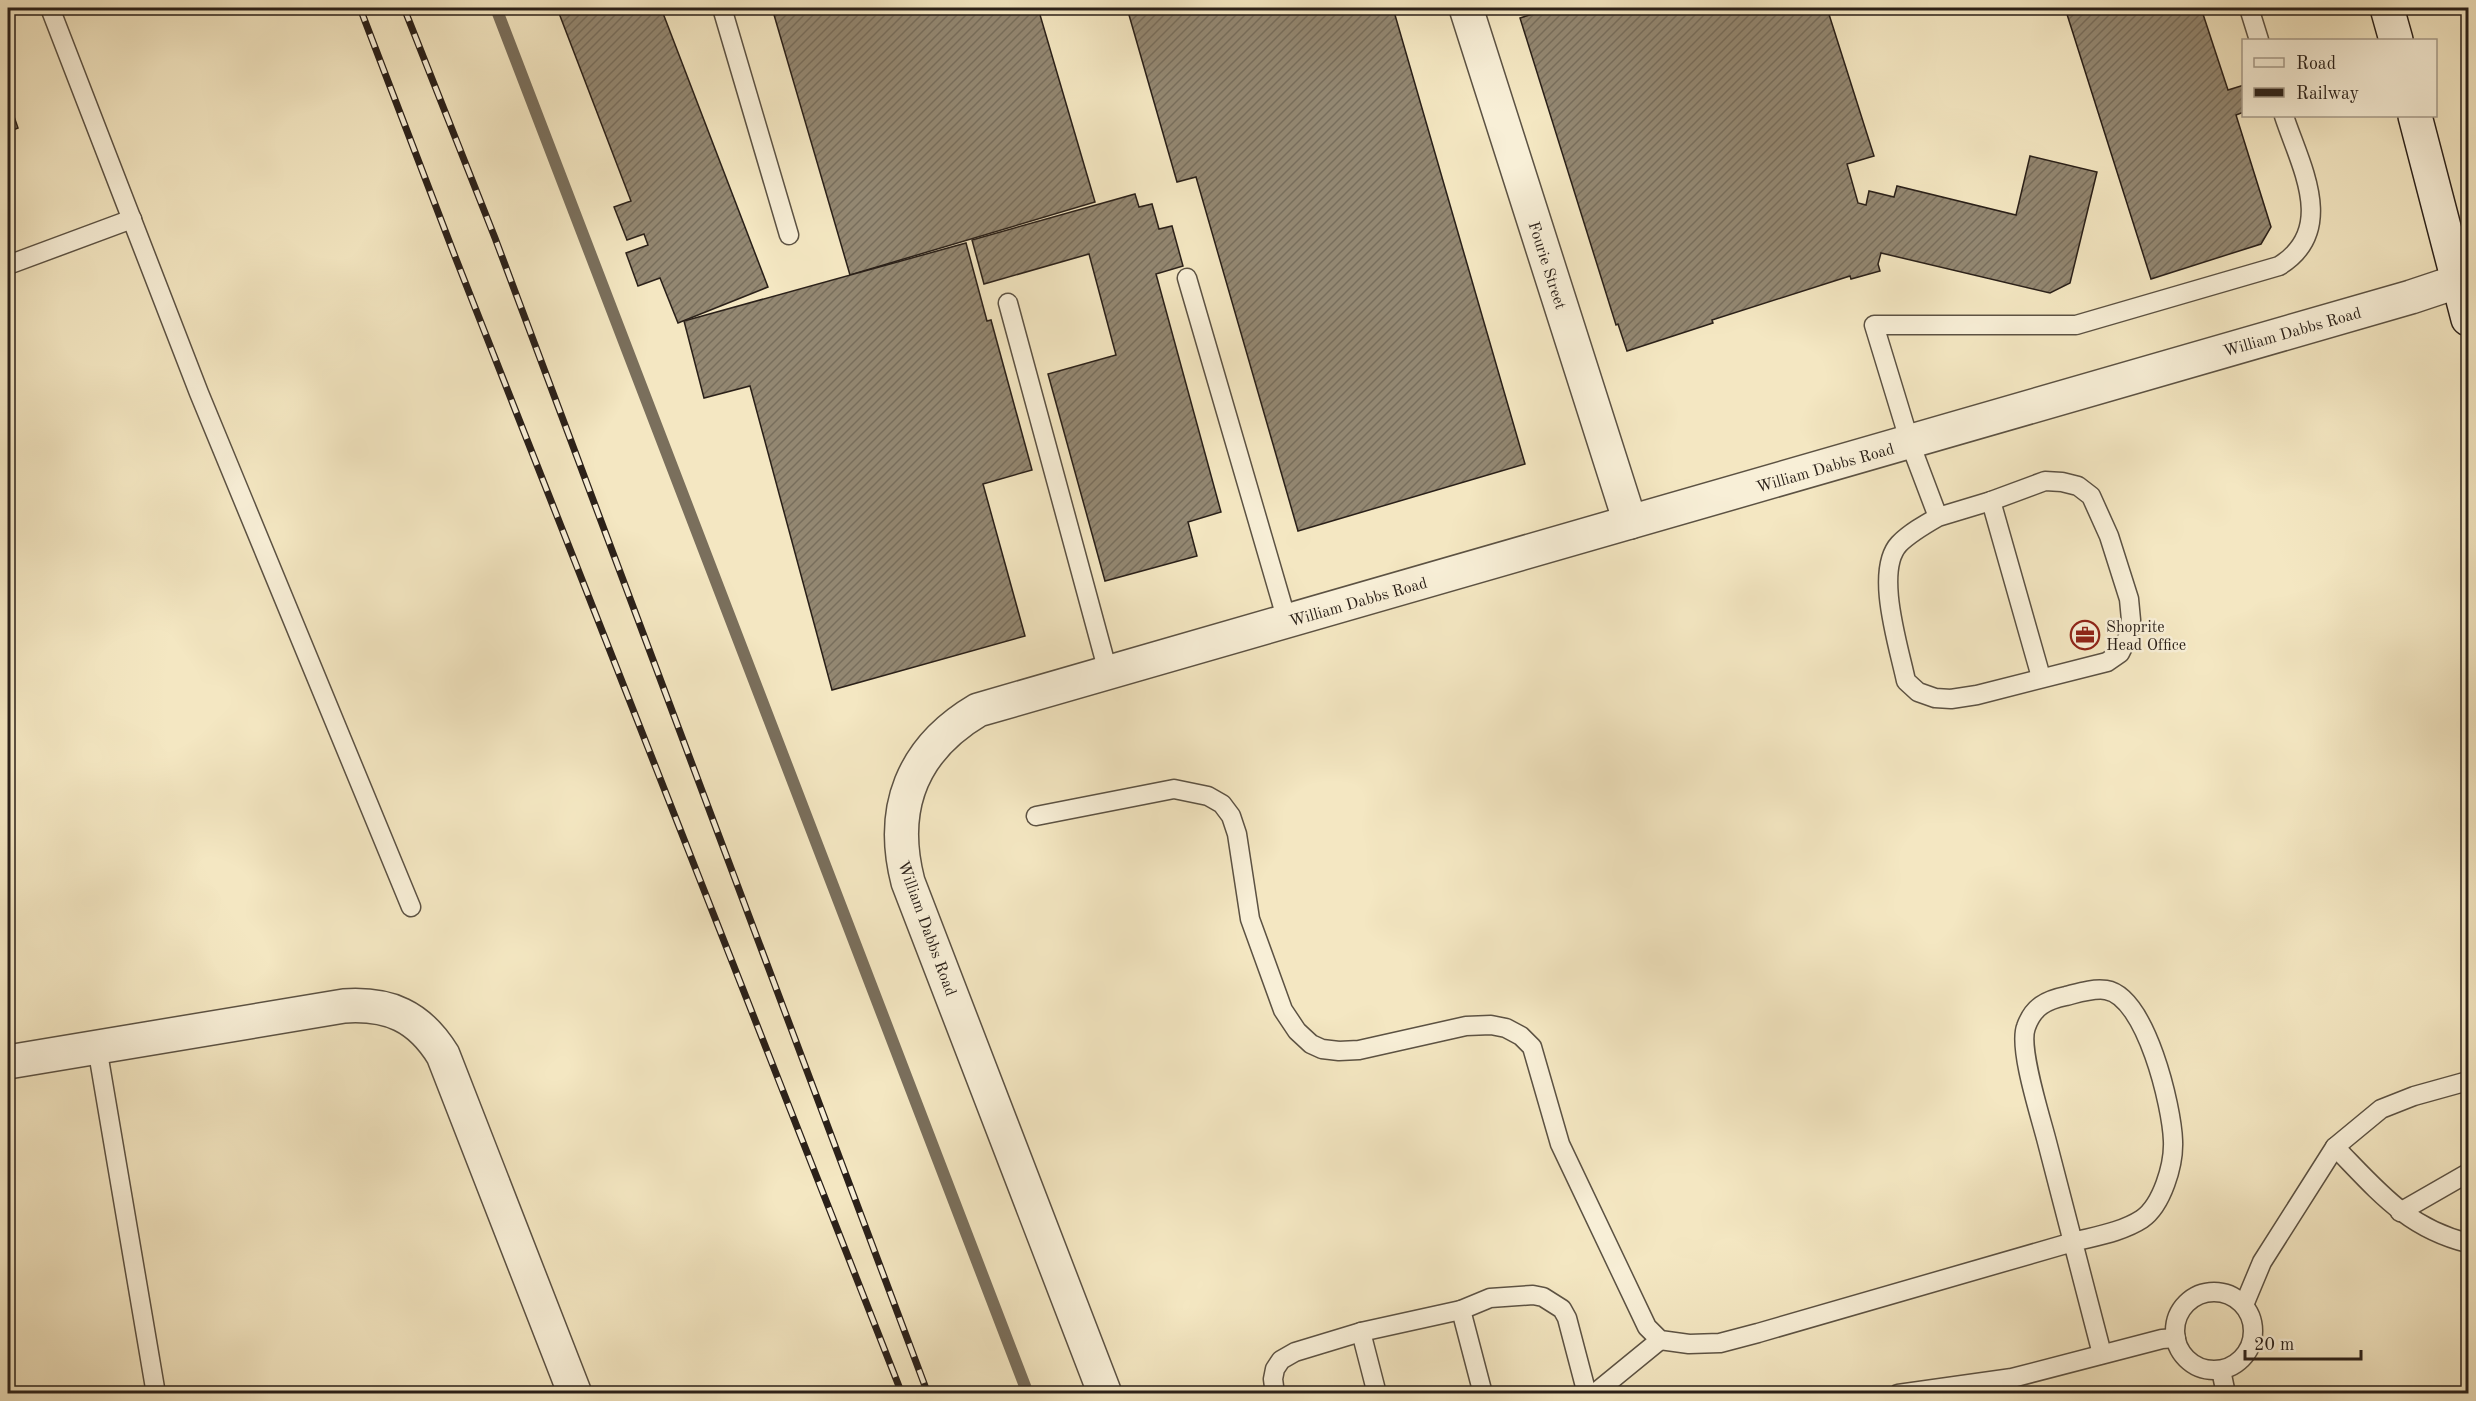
<svg xmlns="http://www.w3.org/2000/svg" width="2476" height="1401" viewBox="0 0 2476 1401" font-family="'Old Standard TT',serif">
<defs>
<pattern id="building-hatch" width="6" height="6" patternUnits="userSpaceOnUse" patternTransform="scale(1.5)"><rect width="6" height="6" fill="#938771"/><path d="M-1 1l2-2M0 6l6-6M5 7l2-2" fill="none" stroke="#786e5c"/></pattern>
</defs>
<rect width="100%" height="100%" fill="#f4e7c2"/>
<filter id="stains"><feTurbulence type="fractalNoise" baseFrequency=".00333" numOctaves="4"/><feColorMatrix values="0 0 0 0 .2 0 0 0 0 .09 0 0 0 0 .02 0 0 0 .5 -.17"/></filter>
<radialGradient id="worn" r=".72"><stop offset=".6" stop-color="#630" stop-opacity="0"/><stop offset="1" stop-color="#630" stop-opacity=".3"/></radialGradient>
<g fill="none" stroke-linecap="round" stroke-linejoin="round">
<!-- stream -->
<polyline stroke="#7a6f5c" stroke-width="12" points="496,8 1028,1394"/>
</g>
<!-- building -->
<g fill="url(#building-hatch)" stroke="#2a2019" stroke-width="1.5">
<polygon points="557,8 661,8 768,287 678,323 660,278 638,286 626,253 648,245 644,234 627,240 614,207 631,201"/>
<polygon points="772,8 1038,8 1095,202 850,275"/>
<polygon points="1127,8 1393,8 1525,464 1298,531 1196,177 1177,182"/>
<polygon points="1552,8 1827,8 1874,156 1847,164 1858,203 1866,205 1869,191 1894,197 1897,186 2016,215 2030,156 2097,172 2070,283 2050,293 1881,253 1878,264 1880,271 1851,279 1850,276 1712,320 1713,323 1627,351 1618,324 1616,325 1520,18"/>
<polygon points="2065,8 2201,8 2228,90 2244,85 2244,112 2236,115 2271,227 2261,244 2151,279"/>
<polygon points="8,99 18,128 8,132"/>
<polygon points="1135,194 1139,207 1152,204 1159,229 1172,226 1183,266 1156,274 1221,512 1188,522 1197,556 1105,581 1048,374 1116,355 1089,254 984,284 972,240"/>
<polygon points="966,243 987,321 991,320 1032,470 983,484 1025,636 832,690 750,386 704,398 684,321"/>
</g>
<g fill="none" stroke-linecap="round" stroke-linejoin="round">
<!-- lane casing -->
<g stroke="#5c5243" stroke-width="21">
<g id="lane">
<polyline points="50,8 199,393 411,907"/>
<polyline points="722,8 789,235"/>
<polyline points="2249,8 2259,40"/>
<polyline points="8,265 132,219"/>
<polyline points="1187,278 1287,621"/>
<polyline points="1008,303 1108,672"/>
<polyline points="1991,501 2041,677"/>
<path d="M1938,517C1924,525 1910,533 1899,544C1874,571 1899,647 1906,681L1918,692L1935,698L1951,699L1977,695L2107,662L2120,653L2128,637L2131,620L2129,599L2109,536L2091,496L2078,486L2062,482L2045,481L1991,501L1938,517L1910,443L1874,325H2076L2279,266C2338,230 2300,165 2284,116"/>
<path d="M1036,816L1174,789L1208,796L1222,804L1231,816L1237,834L1250,919L1283,1010L1297,1031L1311,1044L1322,1049L1339,1051L1359,1050L1466,1026L1491,1025L1506,1028L1521,1036L1532,1047L1560,1144L1647,1327L1660,1340L1689,1344L1720,1343L1758,1333L2073,1242C2096,1236 2122,1232 2142,1219C2162,1205 2174,1165 2173,1141C2172,1107 2146,996 2106,990C2093,988 2078,993 2066,996C2046,1000 2033,1007 2026,1027C2018,1048 2041,1118 2047,1142C2065,1213 2084,1283 2102,1354"/>
<polyline points="97,1047 156,1394"/>
<path d="M2335,1147C2378,1191 2407,1228 2468,1243"/>
<polyline points="2400,1212 2468,1173"/>
<circle cx="2214" cy="1331" r="39"/>
<polyline points="2244,1305 2262,1262 2335,1147 2381,1109 2414,1096 2468,1081"/>
<polyline points="1461,1310 1483,1394"/>
<polyline points="1361,1332 1377,1394"/>
<polyline points="2221,1370 2226,1394"/>
<polyline points="1275,1394 1273,1379 1275,1369 1281,1360 1295,1352 1361,1332 1461,1310 1490,1298 1533,1295 1543,1297 1562,1309 1567,1318 1587,1394"/>
<polyline points="1594,1394 1660,1340"/>
<polyline points="1898,1394 2012,1378 2162,1339 2176,1338"/>
</g>
</g>
<!-- street casing -->
<g stroke="#5c5243" stroke-width="36">
<g id="street">
<polyline points="1466,8 1630,522"/>
<path d="M8,1062L344,1006C389,1003 419,1016 443,1055L575,1394"/>
<path d="M1105,1394L908,882C889,809 912,749 978,710L2411,297L2468,278"/>
</g>
</g>
<!-- secondary casing -->
<g stroke="#2a2019" stroke-width="36">
<g id="secondary">
<polyline points="2387,8 2396,40"/>
<polyline points="2415,116 2468,319"/>
</g>
</g>
<!-- lane -->
<use href="#lane" stroke="#f8efd7" stroke-width="18"/>
<!-- street -->
<use href="#street" stroke="#f8efd7" stroke-width="33"/>
<!-- secondary -->
<use href="#secondary" stroke="#f8efd7" stroke-width="33"/>
<!-- rail casing -->
<g stroke="#2a2019" stroke-width="7">
<g id="rail">
<polyline points="360,8 456,259 902,1394"/>
<polyline points="404,8 495,238 928,1394"/>
</g>
</g>
<!-- rail -->
<use href="#rail" stroke="#f8efd7" stroke-width="4.5" stroke-dasharray="14" stroke-linecap="butt"/>
</g>
<!-- icons -->
<defs>
<g id="office-ring" transform="scale(1.5)"><circle r="9.5" fill="#f8efd7" stroke="#8f2418" stroke-width="1.5"/><path d="M-6-3h4V-5.5h4V-3h4V5H-6ZM-1-4.5V-3h2v-1.5ZM-6 0V1H6V0Z" fill="#8f2418"/></g>
</defs>
<g fill-rule="evenodd">
<use href="#office-ring" x="2085" y="635"/>
</g>
<g text-anchor="middle" stroke-width="5" stroke-linejoin="round" paint-order="stroke">
<!-- street labels -->
<g font-size="16" fill="#2a2019" stroke="#f8efd7">
<text transform="translate(1548 265) rotate(72)" y="6">Fourie Street</text>
<text transform="translate(2292 331) rotate(-16)" y="6">William Dabbs Road</text>
<text transform="translate(1825 467) rotate(-16)" y="6">William Dabbs Road</text>
<text transform="translate(1358 601) rotate(-16)" y="6">William Dabbs Road</text>
<text transform="translate(928 928) rotate(70)" y="6">William Dabbs Road</text>
</g>
<!-- poi labels -->
<g font-size="16" fill="#2a2019" stroke="#f8efd7" text-anchor="start">
<text x="2106" y="632">Shoprite<tspan x="2106" dy="18">Head Office</tspan></text>
</g>
</g>
<!-- margin -->
<rect width="2476" height="1401" fill="none" stroke="#f4e7c2" stroke-width="30"/>
<rect x="9" y="9" width="2458" height="1383" fill="none" stroke="#2a2019" stroke-width="3"/>
<rect x="15" y="15" width="2446" height="1371" fill="none" stroke="#2a2019" stroke-width="1.5"/>
<!-- legend -->
<rect x="2242" y="39" width="195" height="78" fill="#f8efd7" stroke="#a69c8b" stroke-width="1.5"/>
<rect x="2254" y="58" width="30" height="9" fill="#f8efd7" stroke="#a69c8b" stroke-width="1.5"/>
<text x="2296" y="69" font-size="18" fill="#2a2019">Road</text>
<rect x="2254" y="88" width="30" height="9" fill="#2a2019" stroke="#a69c8b" stroke-width="1.5"/>
<text x="2296" y="99" font-size="18" fill="#2a2019">Railway</text>
<!-- scale -->
<path d="M2245 1350v9h116v-9" fill="none" stroke="#2a2019" stroke-width="3"/>
<text x="2254" y="1350" font-size="18" fill="#2a2019" stroke="#f8efd7" stroke-width="4.5" paint-order="stroke">20 m</text>
<rect width="100%" height="100%" filter="url(#stains)"/>
<rect width="100%" height="100%" fill="url(#worn)"/>
</svg>
